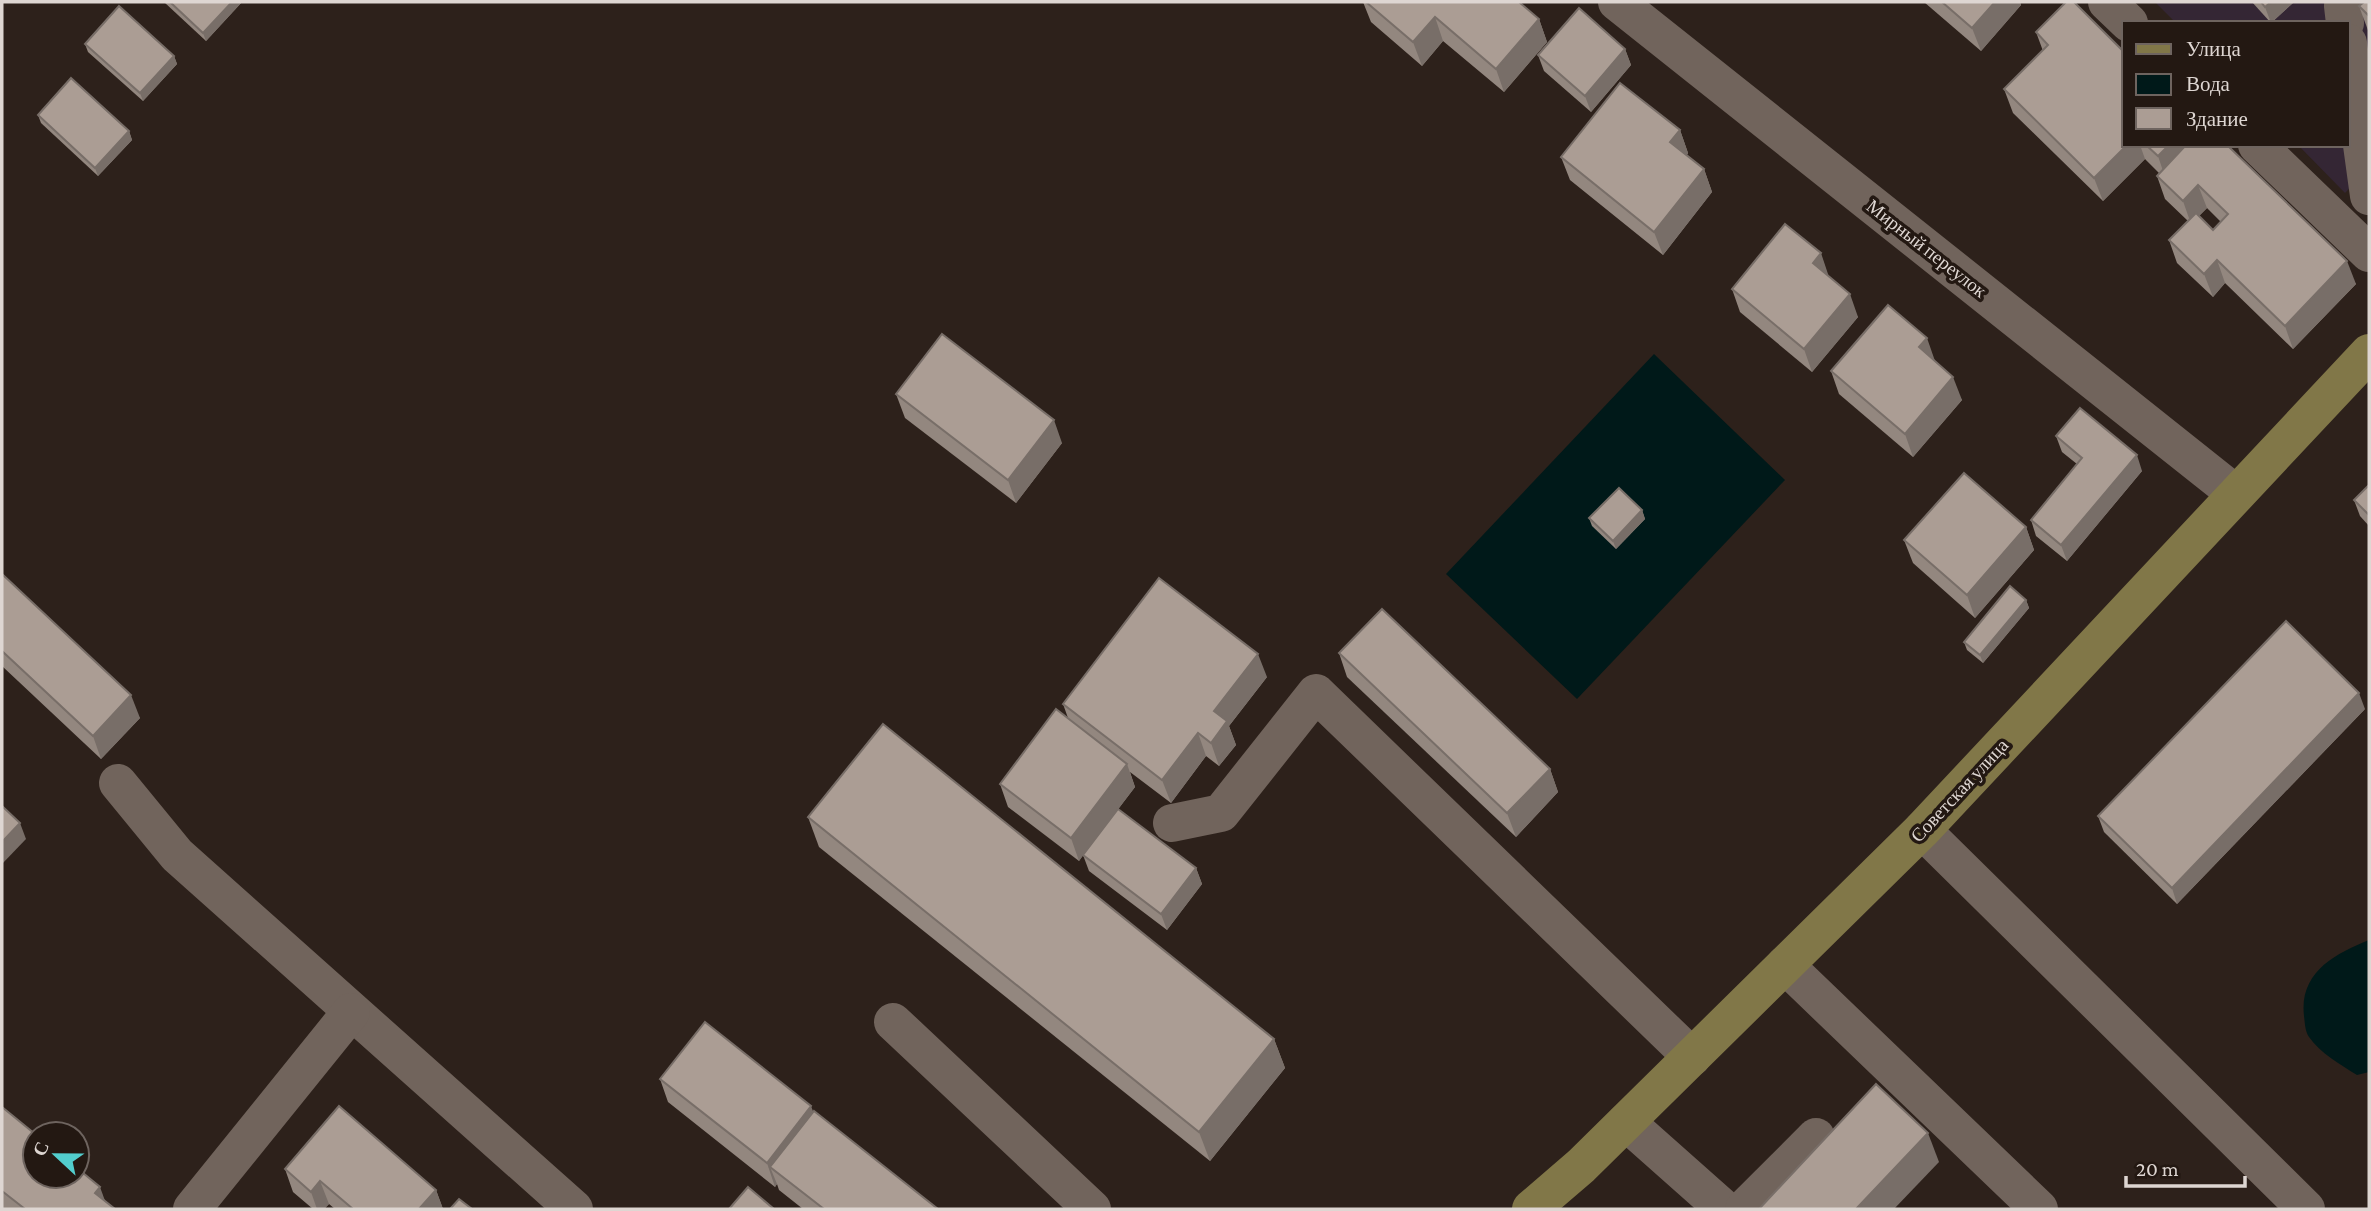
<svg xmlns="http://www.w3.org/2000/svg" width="2371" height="1211" viewBox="0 0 2371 1211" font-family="'Crimson Pro',serif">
<rect width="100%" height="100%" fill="#2d211b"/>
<!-- education -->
<polygon fill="#342634" points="2155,2 2369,2 2369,168 2345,193 2298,145 2348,145 2348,23 2176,23"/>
<!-- water -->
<g fill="#001919">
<polygon points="1654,354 1785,480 1577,699 1446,574"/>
<path d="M2369,940V1072L2357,1075C2341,1065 2320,1053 2309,1037C2305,1031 2305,1024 2304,1016C2299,973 2334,954 2369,940Z"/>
</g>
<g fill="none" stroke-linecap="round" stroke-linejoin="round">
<!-- minor -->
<g stroke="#71645c" stroke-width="38">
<polyline points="1617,2 2236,494"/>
<polyline points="2107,2 2129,23"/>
<polyline points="2345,23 2343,6 2347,2"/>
<polyline points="2348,43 2369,196"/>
<polyline points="2257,145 2369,253"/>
<polyline points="118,783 177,855 574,1209"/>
<polyline points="1172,823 1221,813 1316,693 1692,1057"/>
<polyline points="1922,830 2306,1209"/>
<polyline points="1785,965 2039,1209"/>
<polyline points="893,1022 1092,1209"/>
<polyline points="1626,1122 1724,1209"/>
<polyline points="192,1209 351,1012"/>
<polyline points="1744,1209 1816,1137"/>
</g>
<!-- major -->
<polyline stroke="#817748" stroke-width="38" points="1531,1209 1581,1166 1922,830 2369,353"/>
</g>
<!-- wall -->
<g fill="#93877f" fill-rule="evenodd">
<polygon points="164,2 242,2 206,41"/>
<polygon points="1363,2 1539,19 1547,42 1504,92 1443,41 1422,66 1371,22"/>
<polygon points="1924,2 2020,2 2021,5 1981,51"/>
<path d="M2066,2L2124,145H2227L2356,284L2293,349L2225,283L2213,297L2177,263L2169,240L2188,221L2165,199L2157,176L2159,173L2145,159L2103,201L2013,113L2004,89L2043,51L2036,32ZM2207,208L2221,222L2213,230L2199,216Z"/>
<polygon points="2252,2 2294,2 2271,23"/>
<polygon points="2369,2 2369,33 2359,6"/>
<polygon points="85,44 174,56 177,64 143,101 88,52"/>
<polygon points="1625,49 1631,65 1591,112 1544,71 1538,55"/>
<polygon points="38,115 129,131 132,140 98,176 41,123"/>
<polygon points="1680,130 1688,153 1687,155 1704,169 1712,192 1663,255 1570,180 1561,157"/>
<polygon points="1829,277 1858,317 1812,372 1740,312 1732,289"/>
<polygon points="1935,361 1962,400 1913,457 1839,394 1831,371"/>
<polygon points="896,394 1062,443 1016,503 905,418"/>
<polygon points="2056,436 2142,471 2067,561 2036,536 2031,520 2077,464 2062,452"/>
<polygon points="2369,485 2369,526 2360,516 2354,500"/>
<polygon points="1642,510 1645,519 1616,549 1592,526 1589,518"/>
<polygon points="2026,527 2034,550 1975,618 1913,563 1904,540"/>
<polygon points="2,574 140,718 101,759 2,666"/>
<polygon points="2026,600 2029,608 1983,663 1967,650 1964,642"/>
<polygon points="1339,653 1550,769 1558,792 1516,837 1347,677"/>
<polygon points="1267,677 1229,726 1236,745 1219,766 1206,756 1171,803 1130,772 1135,787 1096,838 1196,868 1202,884 1167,930 1089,871 1083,855 1079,861 1008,807 1000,784 1068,718 1063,704"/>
<polygon points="2365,709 2177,904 2104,832 2098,816"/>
<polygon points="808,817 1274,1039 1285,1068 1210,1161 819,847"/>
<polygon points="660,1079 813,1112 938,1209 803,1209 779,1190 777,1184 775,1187 668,1102"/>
<polygon points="2,1107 106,1202 115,1209 2,1209"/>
<polygon points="285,1169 436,1190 443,1209 335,1209 329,1204 324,1209 313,1209 293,1192"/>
</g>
<!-- shaded-wall -->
<g fill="#786e68">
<polygon points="232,2 242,2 206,41 203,33"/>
<polygon points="1995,2 2020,2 2021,5 1981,51 1972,28"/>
<polygon points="2271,2 2294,2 2271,23 2265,7"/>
<polygon points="1435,17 1443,41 1422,66 1413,42"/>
<polygon points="1539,19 1547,42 1504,92 1496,69"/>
<polygon points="1625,49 1631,65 1591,112 1585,96"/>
<polygon points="174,56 177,64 143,101 140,93"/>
<polygon points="1680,130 1688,153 1678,165 1670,142"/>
<polygon points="129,131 132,140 98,176 95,168"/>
<polygon points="2127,145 2140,145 2145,159 2103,201 2094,178"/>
<polygon points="2169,145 2200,145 2166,180 2158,156"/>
<polygon points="1704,169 1712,192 1663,255 1654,232"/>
<polygon points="2198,185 2207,208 2191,224 2183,201"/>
<polygon points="1821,253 1829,277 1813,263"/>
<polygon points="2217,260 2225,283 2213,297 2204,274"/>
<polygon points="2347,261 2356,284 2293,349 2285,326"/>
<polygon points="1850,294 1858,317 1812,372 1804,349"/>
<polygon points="1927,338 1935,361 1919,347"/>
<polygon points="1953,377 1962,400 1913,457 1905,434"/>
<polygon points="1054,420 1062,443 1016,503 1008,480"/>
<polygon points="2137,455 2142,471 2067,561 2061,545"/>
<polygon points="1642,510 1645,519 1616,549 1613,541"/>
<polygon points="2026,527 2034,550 1975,618 1967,595"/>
<polygon points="2026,600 2029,608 1983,663 1980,655"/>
<polygon points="1258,654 1267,677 1229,726 1236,745 1219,766 1211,743 1214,711"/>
<polygon points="2359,693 2365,709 2177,904 2172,888"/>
<polygon points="131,695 140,718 101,759 93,736"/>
<polygon points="1198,733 1206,756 1171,803 1162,780"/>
<polygon points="1127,764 1135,787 1079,861 1071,838"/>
<polygon points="1550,769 1558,792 1516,837 1507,813"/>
<polygon points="20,823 26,839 2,864 2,842"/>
<polygon points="1196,868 1202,884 1167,930 1161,914"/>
<polygon points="1274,1039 1285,1068 1210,1161 1199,1132"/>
<polygon points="811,1106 820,1129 770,1167 777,1184 775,1187 767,1163"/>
<polygon points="1928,1133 1939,1162 1894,1209 1856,1209"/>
<polygon points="320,1181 329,1204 324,1209 317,1209 311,1192"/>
<polygon points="100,1187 108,1209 95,1193"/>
<polygon points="436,1190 443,1209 419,1209"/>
</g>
<!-- building -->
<g fill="#ab9d94" stroke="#786e68" stroke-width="2">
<polygon points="170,2 232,2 203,33"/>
<polygon points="1366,2 1519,2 1539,19 1496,69 1435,17 1413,42"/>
<polygon points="1942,2 1995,2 1972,28"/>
<polygon points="2066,2 2074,2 2124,52 2124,145 2127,145 2094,178 2004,89 2048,45 2036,32"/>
<polygon points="2261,2 2271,2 2265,7"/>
<polygon points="2364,2 2369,2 2369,16 2359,6"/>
<polygon points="119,6 174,56 140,93 85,44"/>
<polygon points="1579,8 1625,49 1585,96 1538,55"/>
<polygon points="71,78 129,131 95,168 38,115"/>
<polygon points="1620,83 1680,130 1670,142 1704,169 1654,232 1561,157"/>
<polygon points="2146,145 2169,145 2158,156"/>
<polygon points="2186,145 2227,145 2347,261 2285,326 2217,260 2204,274 2169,240 2196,213 2213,230 2228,214 2198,185 2183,201 2157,176"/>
<polygon points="1785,224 1821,253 1813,263 1850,294 1804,349 1732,289"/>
<polygon points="1888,305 1927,338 1919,347 1953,377 1905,434 1831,371"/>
<polygon points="942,334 1054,420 1008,480 896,394"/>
<polygon points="2080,408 2137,455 2061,545 2031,520 2082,458 2056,436"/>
<polygon points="1964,473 2026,527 1967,595 1904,540"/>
<polygon points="2369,485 2369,515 2354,500"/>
<polygon points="1619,488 1642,510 1613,541 1589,518"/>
<polygon points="2,574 131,695 93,736 2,651"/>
<polygon points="1159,578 1258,654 1214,711 1227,721 1211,743 1198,733 1162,780 1063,704"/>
<polygon points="2010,586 2026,600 1980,655 1964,642"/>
<polygon points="1382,609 1550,769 1507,813 1339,653"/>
<polygon points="2286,621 2359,693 2172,888 2098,816"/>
<polygon points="1056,709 1127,764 1071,838 1000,784"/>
<polygon points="883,724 1274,1039 1199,1132 808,817"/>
<polygon points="2,806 20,823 2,842"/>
<polygon points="1118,809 1196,868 1161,914 1083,855"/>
<polygon points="705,1022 811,1106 767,1163 660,1079"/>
<polygon points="1876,1084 1928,1133 1856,1209 1759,1209"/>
<polygon points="339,1106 436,1190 419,1209 353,1209 320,1181 311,1192 285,1169"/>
<polygon points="2,1107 35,1134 35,1176 77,1176 77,1168 100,1187 95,1193 115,1209 25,1209 2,1191"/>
<polygon points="814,1111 938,1209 824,1209 770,1167"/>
<polygon points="748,1187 774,1209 729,1209"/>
<polygon points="459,1199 472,1209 450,1209"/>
</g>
<g text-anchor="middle" stroke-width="7" stroke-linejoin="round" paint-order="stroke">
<!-- street labels -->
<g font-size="19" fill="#ded6d2" stroke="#231812">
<text transform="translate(1927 248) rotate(38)" y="7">Мирный переулок</text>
<text transform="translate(1959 790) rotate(-47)" y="7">Советская улица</text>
</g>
</g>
<!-- border -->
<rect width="2371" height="1211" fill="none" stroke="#ded6d2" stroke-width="7"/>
<!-- legend -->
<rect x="2122" y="21" width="228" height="126" fill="#231812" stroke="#6e645f" stroke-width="2"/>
<rect x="2136" y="44" width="35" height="10" fill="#817748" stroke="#6e645f" stroke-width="2"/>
<text x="2186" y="56" font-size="21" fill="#ded6d2">Улица</text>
<rect x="2136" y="74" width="35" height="21" fill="#001919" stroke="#6e645f" stroke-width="2"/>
<text x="2186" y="91" font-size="21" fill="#ded6d2">Вода</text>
<rect x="2136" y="108" width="35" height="21" fill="#ab9d94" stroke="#6e645f" stroke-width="2"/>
<text x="2186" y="126" font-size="21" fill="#ded6d2">Здание</text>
<!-- north arrow -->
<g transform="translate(56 1155) rotate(292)"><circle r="33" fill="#231812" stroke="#6e645f" stroke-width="2"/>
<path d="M0-5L12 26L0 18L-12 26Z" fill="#52cdcd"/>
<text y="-10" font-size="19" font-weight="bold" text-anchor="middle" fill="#ded6d2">С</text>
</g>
<!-- scale -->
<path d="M2126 1176v10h119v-10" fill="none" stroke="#ded6d2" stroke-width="3.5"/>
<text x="2136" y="1176" font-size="21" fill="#ded6d2" stroke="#231812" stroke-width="5" paint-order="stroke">20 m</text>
</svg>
